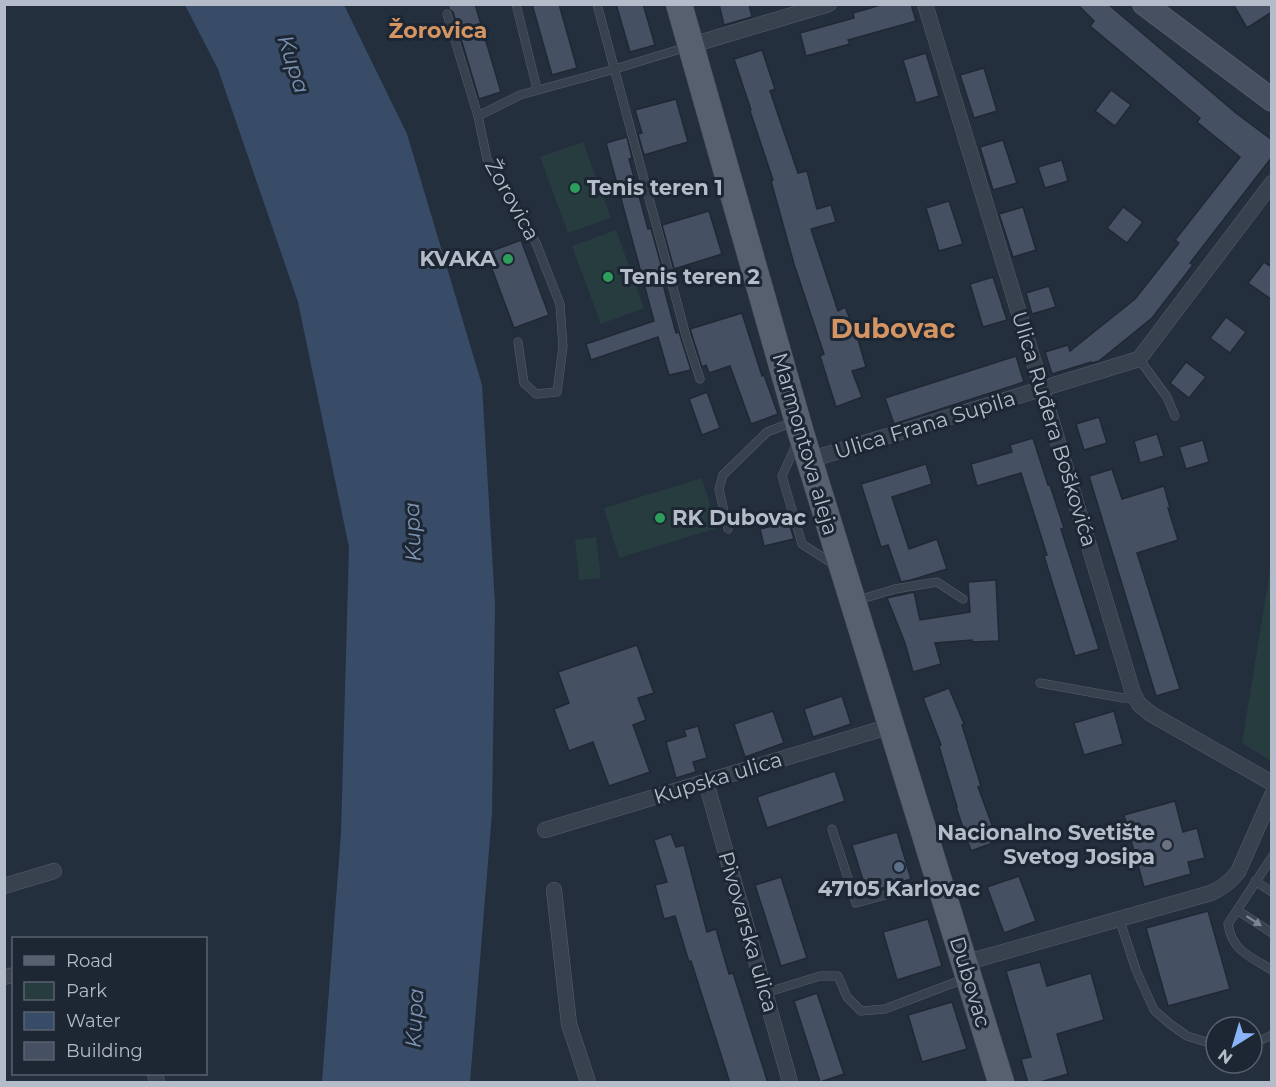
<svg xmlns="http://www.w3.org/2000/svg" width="1276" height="1087" viewBox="0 0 1276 1087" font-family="Montserrat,sans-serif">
<rect width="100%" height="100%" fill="#242f3e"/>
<!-- green -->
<g fill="#263c3f">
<polygon points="583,142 611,218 568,233 540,157"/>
<polygon points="616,230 644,308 601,324 572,246"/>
<polygon points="702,478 717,528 619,558 604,508"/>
<polygon points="596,537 601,578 579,580 575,540"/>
<polygon points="1271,564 1271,761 1242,743"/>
</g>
<!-- water -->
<polygon fill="#394c67" points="185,5 344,5 407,134 482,385 495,605 492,813 470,1082 322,1082 341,834 349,547 298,302 218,69"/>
<!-- building -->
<g fill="#455162" stroke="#1f2835" stroke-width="1.5">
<polygon points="448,4 475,4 501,92 479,99 453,12 449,9"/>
<polygon points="532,4 559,4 577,68 552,75"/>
<polygon points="616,4 643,4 655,45 630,52"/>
<polygon points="719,4 749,4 752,17 724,25"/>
<polygon points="884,4 911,4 916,21 848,40 850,44 806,56 800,33 854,18 853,13"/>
<polygon points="1077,4 1108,4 1236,113 1272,140 1272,157 1190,263 1193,265 1152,318 1099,361 1092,363 1091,362 1052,374 1045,352 1068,345 1070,351 1135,299 1179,243 1175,240 1240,157 1197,122 1200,118 1090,26 1094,21"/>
<polygon points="1233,4 1272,4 1272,12 1247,28"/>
<polygon points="762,50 775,89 770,91 798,173 807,171 817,209 831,205 836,222 811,229 838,311 845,307 857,336 866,367 852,371 862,397 836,407 820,356 824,354 794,264 771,181 773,180 750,111 751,110 734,59"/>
<polygon points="926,53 939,96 916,103 903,60"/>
<polygon points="984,68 997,111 974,118 960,75"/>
<polygon points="1111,90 1131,105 1115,126 1095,111"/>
<polygon points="676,99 688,142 644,155 638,134 642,133 635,110"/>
<polygon points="627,137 632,158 629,159 648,229 651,228 663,272 660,273 676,333 679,332 691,370 669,375 658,337 591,360 586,344 654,321 606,143"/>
<polygon points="1003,140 1017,183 993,190 980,147"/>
<polygon points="1062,160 1068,181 1045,188 1038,167"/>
<polygon points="949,201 963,244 939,251 926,208"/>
<polygon points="1023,207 1036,250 1013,257 999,214"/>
<polygon points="1123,207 1143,222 1127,243 1107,228"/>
<polygon points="709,211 722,254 674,269 662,225"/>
<polygon points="521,240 549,315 514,328 486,253"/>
<polygon points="1264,262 1272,267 1272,300 1248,283"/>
<polygon points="993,277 1007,320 983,327 970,284"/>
<polygon points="1049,286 1056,307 1032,314 1026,293"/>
<polygon points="742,313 762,376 764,375 778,414 751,424 730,366 709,373 706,365 702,367 690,329"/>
<polygon points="1226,317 1246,332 1230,353 1210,338"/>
<polygon points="1016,356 1024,382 894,424 885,398"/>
<polygon points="1186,362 1206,377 1189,398 1170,383"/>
<polygon points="707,392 720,428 702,435 689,399"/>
<polygon points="1099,417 1107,443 1084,450 1076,424"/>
<polygon points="1157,434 1164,456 1140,463 1134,441"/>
<polygon points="1033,438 1048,485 1050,485 1064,528 1061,529 1099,649 1075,656 1044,556 1047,555 1021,473 977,486 971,464 1012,452 1010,445"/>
<polygon points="1203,440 1209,462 1186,469 1179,447"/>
<polygon points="926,464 932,484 892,497 909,549 937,539 947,569 911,580 901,582 888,545 881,547 861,484"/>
<polygon points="1112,469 1122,499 1164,486 1170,508 1168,508 1178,540 1137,553 1180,689 1156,696 1089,476"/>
<polygon points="789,522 794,539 764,546 760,529"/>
<polygon points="996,580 999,641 972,642 972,640 935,643 941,664 913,672 905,643 887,598 914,592 920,620 970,612 968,582"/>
<polygon points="637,645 654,693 638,698 646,720 633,725 650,772 609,786 593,742 569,751 554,709 569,703 558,672"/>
<polygon points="949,688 964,724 962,725 981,786 978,787 998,841 971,851 956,807 957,807 939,746 941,745 923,698"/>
<polygon points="842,696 851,724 813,737 804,709"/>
<polygon points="773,711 784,743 745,757 734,724"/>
<polygon points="1114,711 1123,744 1084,755 1074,723"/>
<polygon points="698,726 707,758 693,762 696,772 676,778 666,742 686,736 684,730"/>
<polygon points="835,771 845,801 767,828 757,797"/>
<polygon points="1175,801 1183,832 1197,828 1205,858 1188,862 1191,874 1144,887 1124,815"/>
<polygon points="897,832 911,879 867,893 852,845"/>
<polygon points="671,834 676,847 684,845 707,932 716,929 729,974 733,973 768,1083 730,1083 691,961 689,962 675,916 664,919 655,885 667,882 654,840"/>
<polygon points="1019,876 1036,921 1004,933 987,887"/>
<polygon points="781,877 807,958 781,966 755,885"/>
<polygon points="1208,911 1230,989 1168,1006 1146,928"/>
<polygon points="928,919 942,966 897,980 883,932"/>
<polygon points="1040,962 1047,986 1091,973 1104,1020 1057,1034 1068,1074 1037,1083 1028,1083 1021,1059 1031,1057 1006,971"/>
<polygon points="817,993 844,1074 820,1082 794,1001"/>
<polygon points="952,1002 967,1049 922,1062 908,1015"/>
</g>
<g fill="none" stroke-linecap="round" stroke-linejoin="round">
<!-- service casing -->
<g stroke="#565f6c" stroke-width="9">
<g id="service">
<polyline points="516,4 537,89"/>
<polyline points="597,4 686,336 700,379"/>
<polyline points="447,14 478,116"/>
<polyline points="518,342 524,383 536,394 557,392 563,347 560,304 536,243 487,159 478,116 520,95 615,69 687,47"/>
<polyline points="1139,359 1167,397 1175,416"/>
<polyline points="797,443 782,476 802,544 833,564"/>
<polyline points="728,529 719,489 723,475 767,432 793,422"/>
<polyline points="855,601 895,589 937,582 963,599"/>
<polyline points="1040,683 1123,698 1135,698"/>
<polyline points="832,829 856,903 937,881"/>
<path d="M1272,857L1228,924C1232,951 1251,957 1272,970"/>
<polyline points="1255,881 1272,892"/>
<polyline points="1237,910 1272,933"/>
<polyline points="1119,918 1136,970 1154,1010 1170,1024 1187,1036 1216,1045"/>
<polyline points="765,993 820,976 838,976 847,997 861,1011 885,1009 964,979"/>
<polyline points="1252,1044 1272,1035"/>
</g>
</g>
<!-- minor casing -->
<g stroke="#565f6c" stroke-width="16">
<g id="minor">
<polyline points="925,4 1042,389 1133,693 1139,704 1151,714 1272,783"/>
<polyline points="692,45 829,4"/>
<polyline points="809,460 1139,359 1272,183"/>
<polyline points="706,782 790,1082"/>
<polyline points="545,830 891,726"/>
<polyline points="4,886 54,871"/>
<polyline points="554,890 569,1024 588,1082"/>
<path d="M964,963L1211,893C1222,888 1230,882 1238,872L1272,795"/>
<polyline points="4,977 14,975"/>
<polyline points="155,1074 157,1082"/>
</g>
</g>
<!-- secondary casing -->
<g stroke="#565f6c" stroke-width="24">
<polyline id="secondary" points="1144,4 1272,100"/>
</g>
<!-- primary casing -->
<g stroke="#414a57" stroke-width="27">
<polyline id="primary" points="679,4 801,433 1001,1082"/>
</g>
<!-- service -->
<use href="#service" stroke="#38414e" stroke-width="8"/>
<!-- minor -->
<use href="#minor" stroke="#38414e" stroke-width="15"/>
<!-- secondary -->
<use href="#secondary" stroke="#465061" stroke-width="22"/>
<!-- primary -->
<use href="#primary" stroke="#56606e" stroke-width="26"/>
</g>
<!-- one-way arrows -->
<defs><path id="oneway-solid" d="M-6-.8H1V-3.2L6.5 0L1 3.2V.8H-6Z" transform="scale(1.5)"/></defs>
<use fill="#7c8592" href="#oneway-solid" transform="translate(1254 921) rotate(33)"/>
<!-- markers -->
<g fill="#2e9e5b" stroke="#1d2633" stroke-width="2">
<circle cx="575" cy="188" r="6"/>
<circle cx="508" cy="259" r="6"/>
<circle cx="608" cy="277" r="6"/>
<circle cx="660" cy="518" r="6"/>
</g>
<circle fill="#6b7280" stroke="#1d2633" stroke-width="2" cx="1167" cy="845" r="6"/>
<circle fill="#5c6f8a" stroke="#1d2633" stroke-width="2" cx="899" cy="867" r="6"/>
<g text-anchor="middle" stroke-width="6" stroke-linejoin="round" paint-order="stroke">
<!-- poi labels -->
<g font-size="21" font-weight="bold" fill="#b4bcc9" stroke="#1d2633" text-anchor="start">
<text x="587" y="195">Tenis teren 1</text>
<text x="496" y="266" text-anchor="end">KVAKA</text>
<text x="620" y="284">Tenis teren 2</text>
<text x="672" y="525">RK Dubovac</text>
<text x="1155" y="840" text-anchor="end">Nacionalno Svetište<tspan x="1155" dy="24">Svetog Josipa</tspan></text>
<text x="899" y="896" text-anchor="middle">47105 Karlovac</text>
</g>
<!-- street labels -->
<g font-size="21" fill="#b4bcc9" stroke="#1d2633">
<text transform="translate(512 200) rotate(61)" y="7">Žorovica</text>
<text transform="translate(925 425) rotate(-17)" y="7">Ulica Frana Supila</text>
<text transform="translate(1054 429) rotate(73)" y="7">Ulica Ruđera Boškovića</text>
<text transform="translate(805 444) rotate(74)" y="7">Marmontova aleja</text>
<text transform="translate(718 778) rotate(-17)" y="7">Kupska ulica</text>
<text transform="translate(748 932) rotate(74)" y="7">Pivovarska ulica</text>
<text transform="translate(970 982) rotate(73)" y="7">Dubovac</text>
</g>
<!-- neighbourhood labels -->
<g font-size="22" font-weight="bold" fill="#d59563" stroke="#1d2633">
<text x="438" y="38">Žorovica</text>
</g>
<!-- water labels -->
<g font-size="22" font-style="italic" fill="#7c92b1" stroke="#1d2633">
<text transform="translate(294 64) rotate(72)" y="8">Kupa</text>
<text transform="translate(412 532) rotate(-92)" y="8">Kupa</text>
<text transform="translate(414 1018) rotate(-87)" y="8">Kupa</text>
</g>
<!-- district labels -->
<g font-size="27" font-weight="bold" fill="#d59563" stroke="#1d2633">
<text x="893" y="338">Dubovac</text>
</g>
</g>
<!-- border -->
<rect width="1276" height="1087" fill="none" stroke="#b4bcc9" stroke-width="12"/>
<!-- legend -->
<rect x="12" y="937" width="195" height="138" fill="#1d2633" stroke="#59626f" stroke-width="1.5"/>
<rect x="24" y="956" width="30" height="9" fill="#56606e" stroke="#59626f" stroke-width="1.5"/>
<text x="66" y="967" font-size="18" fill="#b4bcc9">Road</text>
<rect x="24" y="982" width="30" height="18" fill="#263c3f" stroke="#59626f" stroke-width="1.5"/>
<text x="66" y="997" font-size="18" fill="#b4bcc9">Park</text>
<rect x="24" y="1012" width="30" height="18" fill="#394c67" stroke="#59626f" stroke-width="1.5"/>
<text x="66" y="1027" font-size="18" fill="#b4bcc9">Water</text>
<rect x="24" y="1042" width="30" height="18" fill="#455162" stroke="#59626f" stroke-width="1.5"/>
<text x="66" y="1057" font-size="18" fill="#b4bcc9">Building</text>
<!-- north arrow -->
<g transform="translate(1234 1045) rotate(217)"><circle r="28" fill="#1d2633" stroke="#59626f" stroke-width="1.5"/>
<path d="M0-4.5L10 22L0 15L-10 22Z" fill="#8ab4f8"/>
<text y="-9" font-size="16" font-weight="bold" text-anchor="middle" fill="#b4bcc9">N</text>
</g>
</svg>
